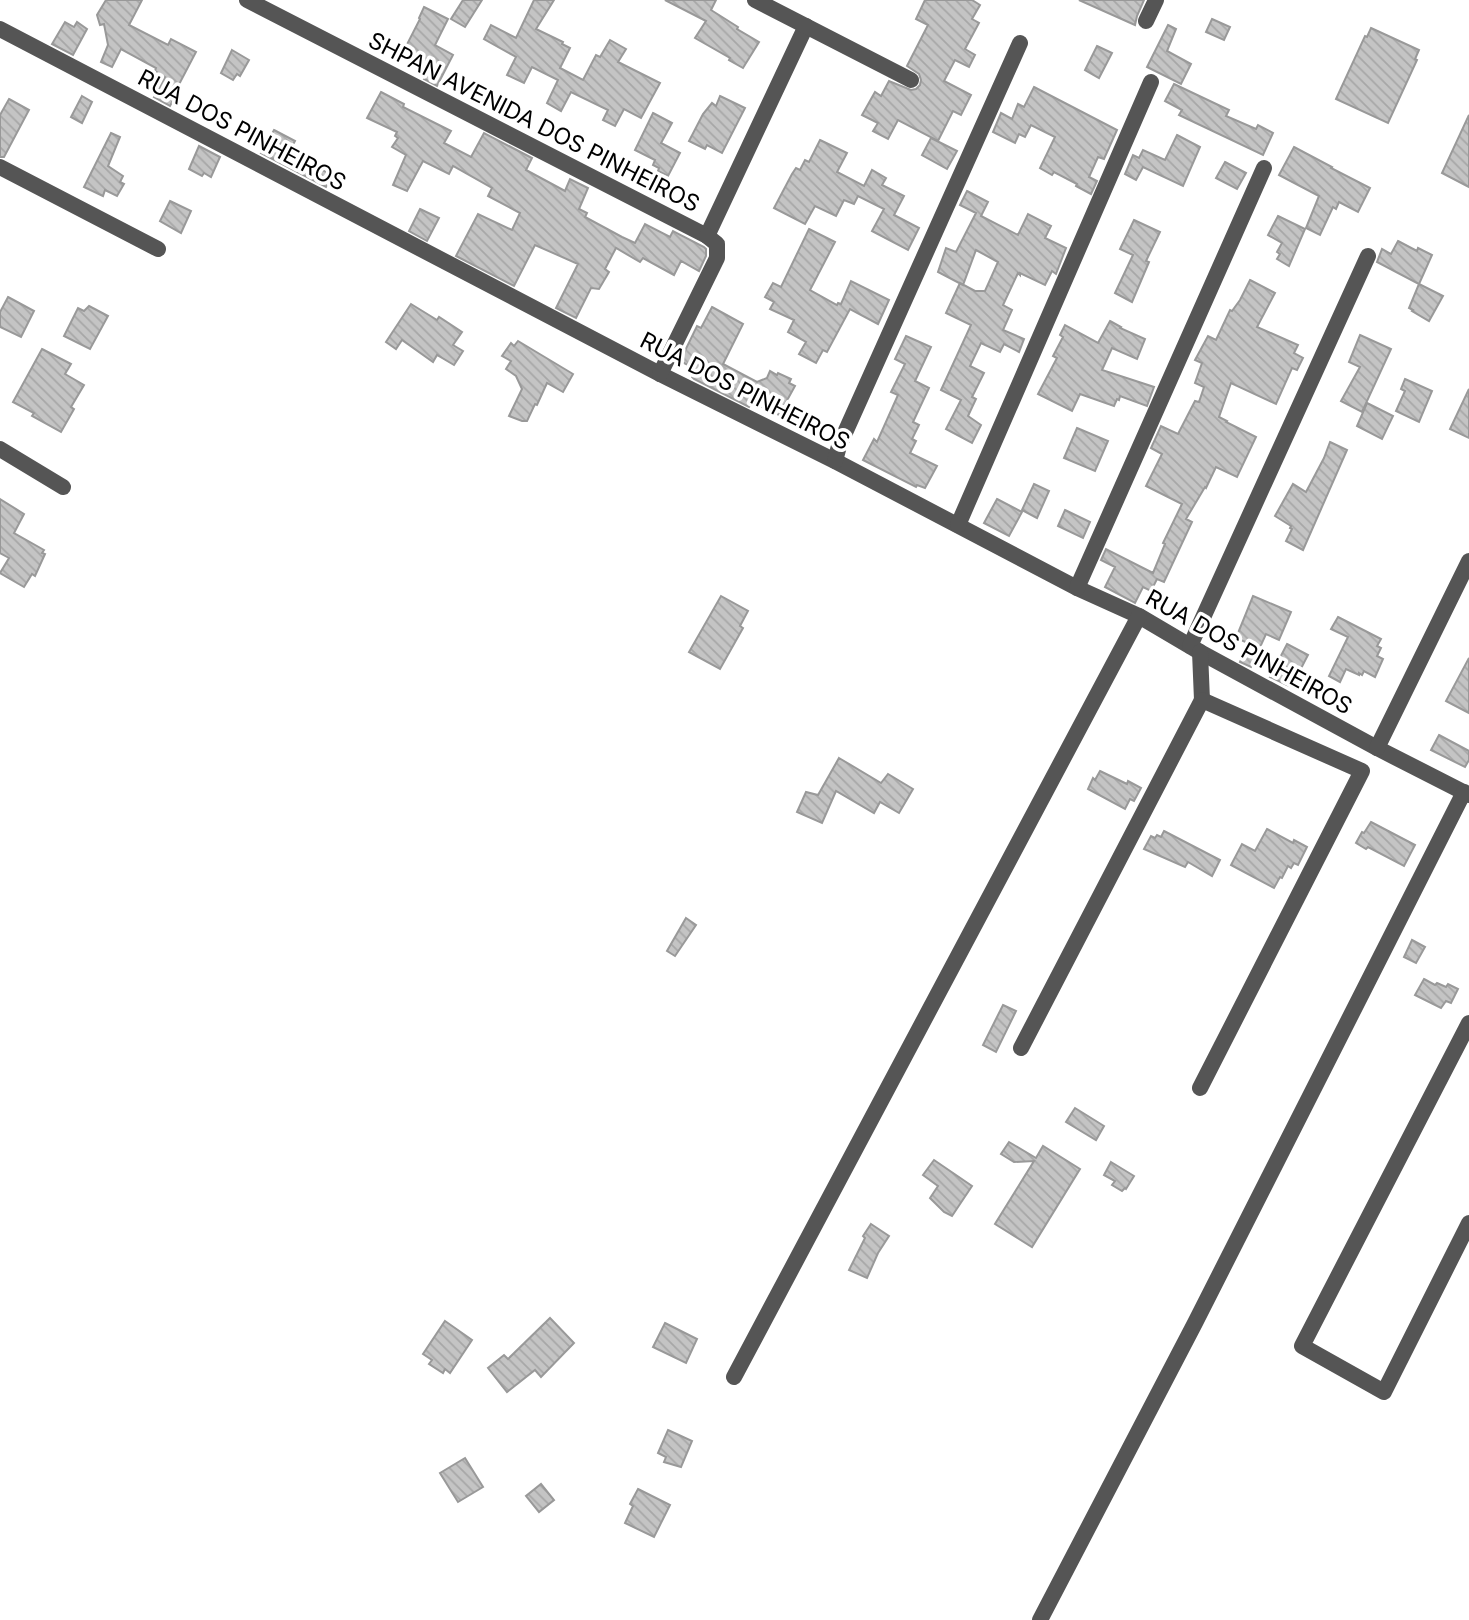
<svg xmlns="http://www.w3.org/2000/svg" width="1469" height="1620" viewBox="0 0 1469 1620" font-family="Inter,sans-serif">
<defs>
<pattern id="building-back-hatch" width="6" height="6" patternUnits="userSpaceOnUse" patternTransform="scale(1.75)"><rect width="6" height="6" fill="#c4c4c4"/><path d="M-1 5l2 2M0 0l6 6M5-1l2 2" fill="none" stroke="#a7a7a7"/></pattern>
</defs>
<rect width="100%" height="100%" fill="#fff"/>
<!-- building -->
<g fill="url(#building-back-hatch)" stroke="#999" stroke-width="2">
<polygon points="106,0 142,0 129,25 168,45 171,39 196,52 175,92 177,93 170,106 154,97 165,77 155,71 156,68 121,49 112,67 101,62 108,45 104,24 100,25 97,15"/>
<polygon points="463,0 482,0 465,27 451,19"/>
<polygon points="534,0 554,0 536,29 563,42 562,44 570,48 560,68 583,80 596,55 600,57 610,40 626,49 618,62 660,83 641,118 624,109 615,126 603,120 608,110 571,92 561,111 547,103 558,80 532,67 524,83 507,75 516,57 484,39 491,25 516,38"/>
<polygon points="665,0 716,0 711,10 738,27 737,29 759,42 743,68 729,60 730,58 695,38 706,21"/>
<polygon points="925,0 972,0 980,5 972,19 979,23 965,49 975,55 969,67 955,60 944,81 971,95 961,115 953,111 938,141 898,120 888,139 873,131 878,123 862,115 875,92 881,96 889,81 911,90 916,89 920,85 921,80 919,74 907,66 928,25 916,19"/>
<polygon points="1079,0 1144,0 1137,16 1135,25"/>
<polygon points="424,7 448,19 435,45 453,55 437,86 424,79 427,71 401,56 420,19 419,18"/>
<polygon points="1212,19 1230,27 1224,40 1206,32"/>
<polygon points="65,22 74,27 77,22 87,29 73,55 52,44"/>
<polygon points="1168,25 1176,29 1167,51 1191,64 1181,84 1147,67"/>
<polygon points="1371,28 1419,50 1415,59 1417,60 1388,123 1336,99 1365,36 1367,37"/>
<polygon points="1097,46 1112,53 1099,78 1085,70"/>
<polygon points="232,50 249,60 240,76 237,74 233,80 221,73"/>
<polygon points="1174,84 1229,110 1226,116 1256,129 1258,125 1273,133 1263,155 1179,115 1182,110 1165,101"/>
<polygon points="1034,87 1117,130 1104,159 1098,157 1089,177 1097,181 1091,194 1076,186 1077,184 1054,172 1052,175 1040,168 1055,137 1031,125 1025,137 1019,134 1015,143 993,132 1001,113 1012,119 1018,104 1024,107"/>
<polygon points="381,92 404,104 403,107 451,131 444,143 471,157 484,133 532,158 526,170 565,191 570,179 588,188 579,209 587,213 585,217 622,237 635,243 645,224 670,237 673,231 704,247 706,249 706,256 699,271 681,261 674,275 643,258 640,262 616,248 605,269 609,272 599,289 591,288 576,318 556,308 578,264 535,245 514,286 456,256 478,214 512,230 520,213 488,196 492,188 453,166 449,174 423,161 407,191 393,185 406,155 392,147 398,138 395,136 397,132 367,118"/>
<polygon points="82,96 92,102 82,123 71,117"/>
<polygon points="720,96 745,108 722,153 707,145 705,149 689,141 703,114 712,103 716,106"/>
<polygon points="9,99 29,110 4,157 0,157 0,115"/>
<polygon points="653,113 672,123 661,143 680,153 668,176 658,171 659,168 653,165 655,160 635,150"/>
<polygon points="1469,115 1469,187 1442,173"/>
<polygon points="274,130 295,141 290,150 292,151 290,153 332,175 326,187 261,153"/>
<polygon points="111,133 120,137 108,166 123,176 120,182 124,184 117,196 105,190 103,196 84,187"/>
<polygon points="1177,135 1200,147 1183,186 1143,167 1136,180 1125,174 1133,155 1139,158 1143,150 1165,160"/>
<polygon points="931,138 957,151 947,169 922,155"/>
<polygon points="820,140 847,153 837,172 864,186 872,170 886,178 882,185 904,196 894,215 919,228 908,250 872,231 884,209 858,196 854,204 844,200 836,216 815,206 805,224 774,208 792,174 796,168 800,170 805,160 809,162"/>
<polygon points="199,146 220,157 211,177 204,173 202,176 189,169"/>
<polygon points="1294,147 1332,167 1331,168 1370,188 1358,212 1339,202 1336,209 1333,207 1320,235 1306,228 1319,196 1279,175"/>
<polygon points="1225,162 1246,173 1237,189 1216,178"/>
<polygon points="967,191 988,202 981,216 1018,235 1028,214 1051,226 1045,238 1066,248 1056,274 1052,271 1045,285 1020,273 1020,275 1018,273 1003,305 1012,310 1003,330 1024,339 1019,352 1004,344 1000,352 981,343 970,366 984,373 972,397 976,399 968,416 981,425 972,443 946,429 961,400 941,390 971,325 946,313 960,283 975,291 985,291 998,262 976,250 963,285 938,272 946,248 956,252 976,213 960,205"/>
<polygon points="170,201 191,211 181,233 160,221"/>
<polygon points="420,209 439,218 427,241 409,231"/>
<polygon points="1278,216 1305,229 1289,266 1277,259 1280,254 1277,252 1282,243 1268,235"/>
<polygon points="1134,220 1160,232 1146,261 1149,262 1132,302 1115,293 1133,255 1120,249"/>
<polygon points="809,229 835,242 810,290 837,305 838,303 841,304 851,281 889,300 878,324 850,309 827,352 823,350 816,363 799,354 806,342 788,332 794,320 770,309 774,302 765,297 773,283 781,287"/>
<polygon points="1398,241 1417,251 1418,248 1432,255 1419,284 1443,296 1429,321 1412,311 1413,310 1409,308 1419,284 1377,262 1382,249 1391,254"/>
<polygon points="1250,280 1275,293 1257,327 1298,345 1294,353 1303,358 1297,370 1292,368 1276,404 1231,383 1219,417 1227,421 1226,422 1256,437 1237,477 1216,467 1206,488 1205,487 1186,519 1192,522 1164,582 1157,579 1151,591 1143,587 1135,603 1105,587 1115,567 1101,560 1106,549 1153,573 1165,544 1163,543 1182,504 1146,486 1162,454 1151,448 1161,426 1178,434 1195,401 1199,402 1204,387 1195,383 1202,363 1195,360 1208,336 1216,340 1230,310 1232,311 1240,300"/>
<polygon points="8,297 34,311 21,337 0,327 0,312"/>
<polygon points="411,304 437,320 439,317 462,332 453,345 463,351 454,365 437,355 433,362 402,340 396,349 386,342"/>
<polygon points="89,306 108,316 90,349 64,336 78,308 84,311"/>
<polygon points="712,307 743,324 723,364 757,382 767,378 770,371 777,375 778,373 791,379 789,383 795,386 779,415 752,402 749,407 694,379 692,377 694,368 680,361 697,326 701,328"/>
<polygon points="1110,321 1121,327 1120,328 1145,339 1137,359 1112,348 1102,370 1154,387 1147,406 1120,396 1119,400 1117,399 1114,406 1080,394 1072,411 1038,394 1057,358 1053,356 1063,337 1060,335 1065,325 1098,343"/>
<polygon points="1360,335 1391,349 1362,412 1341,401 1360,367 1349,362"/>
<polygon points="906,336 931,347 915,381 929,388 913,422 919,425 912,439 916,441 910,453 937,466 925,488 917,485 916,487 863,460 874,439 877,442 898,395 891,392 905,364 895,359"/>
<polygon points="518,341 573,374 563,392 547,383 537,405 535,404 527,421 522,421 509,416 522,389 516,376 506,369 511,361 502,356 511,343 514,346"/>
<polygon points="42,349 71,364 65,374 84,385 71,407 74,409 61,432 32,416 34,413 13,402"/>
<polygon points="1405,379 1432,391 1419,422 1396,411 1405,391 1401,389"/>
<polygon points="1469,389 1469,438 1450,429"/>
<polygon points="1367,403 1393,416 1382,439 1357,426"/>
<polygon points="1077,428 1108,441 1095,471 1064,458"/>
<polygon points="1330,442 1347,450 1303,550 1286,541 1292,529 1290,528 1291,526 1275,516 1293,484 1306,492 1324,458"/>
<polygon points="1034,484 1049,491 1037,518 1022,510"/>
<polygon points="0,499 24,514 14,533 44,550 42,553 45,554 35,576 32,574 24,587 0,573 9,558 0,553"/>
<polygon points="997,499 1022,512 1009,536 984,523"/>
<polygon points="1065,510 1090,522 1083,538 1058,526"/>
<polygon points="721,596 748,611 740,626 743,628 720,669 689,652"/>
<polygon points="1253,596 1291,612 1279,640 1266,634 1251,667 1240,662 1248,643 1236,638"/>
<polygon points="1338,617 1381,639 1377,646 1381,648 1377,656 1383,659 1375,677 1364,671 1362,675 1359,673 1359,675 1346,669 1340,682 1329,676 1348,637 1331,629"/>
<polygon points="1287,644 1308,655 1295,680 1293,678 1289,686 1270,677"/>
<polygon points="1469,658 1469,713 1446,701"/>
<polygon points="1439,735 1469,751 1469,760 1465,767 1431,750"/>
<polygon points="839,758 881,783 888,774 913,789 899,813 880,802 874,813 836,791 822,823 797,812 806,792 818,795"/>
<polygon points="1100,771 1127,784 1128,781 1141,788 1134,801 1130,799 1125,809 1088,789 1093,778 1095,780"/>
<polygon points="1371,822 1415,845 1404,866 1368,847 1366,849 1356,843 1362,832 1364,833"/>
<polygon points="1267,829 1293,843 1294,840 1307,847 1298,865 1294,863 1291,868 1288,866 1282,878 1280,877 1274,888 1231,865 1242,844 1255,851"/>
<polygon points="1164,831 1220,860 1212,876 1188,862 1185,867 1144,849 1151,836 1155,838 1157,835 1161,837"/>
<polygon points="686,918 696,925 675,956 667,951"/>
<polygon points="1412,940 1425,947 1416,963 1404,957"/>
<polygon points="1424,979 1435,985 1437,983 1446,987 1448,984 1458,989 1451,1003 1446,1001 1441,1008 1415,995"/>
<polygon points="1003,1005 1016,1011 996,1052 983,1045"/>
<polygon points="1075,1108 1104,1126 1096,1140 1066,1122"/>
<polygon points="1009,1142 1036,1158 1043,1146 1080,1169 1032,1247 995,1224 1034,1161 1014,1162 1001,1154"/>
<polygon points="934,1160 972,1186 952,1216 944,1212 930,1198 938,1186 923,1175"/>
<polygon points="1111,1162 1134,1176 1126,1189 1125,1188 1122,1191 1112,1185 1115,1181 1104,1175"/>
<polygon points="871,1224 889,1236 878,1253 867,1278 849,1270 865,1238 863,1236"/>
<polygon points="550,1318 574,1343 541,1377 535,1370 507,1392 488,1368 504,1355 508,1359"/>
<polygon points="445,1321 472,1340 450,1373 445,1369 443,1373 429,1364 432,1360 423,1354"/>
<polygon points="665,1323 697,1339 686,1363 653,1347"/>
<polygon points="668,1430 692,1441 681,1467 664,1462 666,1457 658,1453"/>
<polygon points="465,1458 483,1487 458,1502 440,1473"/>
<polygon points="541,1484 554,1500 539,1512 526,1496"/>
<polygon points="638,1489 670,1505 654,1537 625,1523 633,1506 630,1504"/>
</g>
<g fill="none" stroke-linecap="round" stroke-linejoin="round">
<!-- minor -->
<g stroke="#555" stroke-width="16">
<polyline points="247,0 707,236 806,26"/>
<polyline points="755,0 911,80"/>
<polyline points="1146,21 1156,0"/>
<polyline points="0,29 660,374 835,461 1077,588 1139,616 1200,652 1377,748 1469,795"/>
<polyline points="0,167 158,249"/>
<polyline points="660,374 717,258 717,244 707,236"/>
<polyline points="0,449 63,487"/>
<polyline points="835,461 839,446 1020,43"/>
<polyline points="958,525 1151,82"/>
<polyline points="1077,588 1264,168"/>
<polyline points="1190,646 1368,256"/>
<polyline points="1200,652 1202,700"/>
<polyline points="1377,748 1469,561"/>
<polyline points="1469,1023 1302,1346 1384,1392 1469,1223"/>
<polyline points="1021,1048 1202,700 1362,771 1200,1088"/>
<polyline points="734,1377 1139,616"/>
<polyline points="1040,1620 1195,1323 1464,792"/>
</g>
</g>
<g text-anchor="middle" stroke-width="7" stroke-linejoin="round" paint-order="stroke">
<!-- street labels -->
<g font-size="23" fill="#000" stroke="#fff">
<text transform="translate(534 122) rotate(27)" y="8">SHPAN AVENIDA DOS PINHEIROS</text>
<text transform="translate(242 130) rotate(28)" y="8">RUA DOS PINHEIROS</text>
<text transform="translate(745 391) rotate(27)" y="8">RUA DOS PINHEIROS</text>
<text transform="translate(1249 652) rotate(29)" y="8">RUA DOS PINHEIROS</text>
</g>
</g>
</svg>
